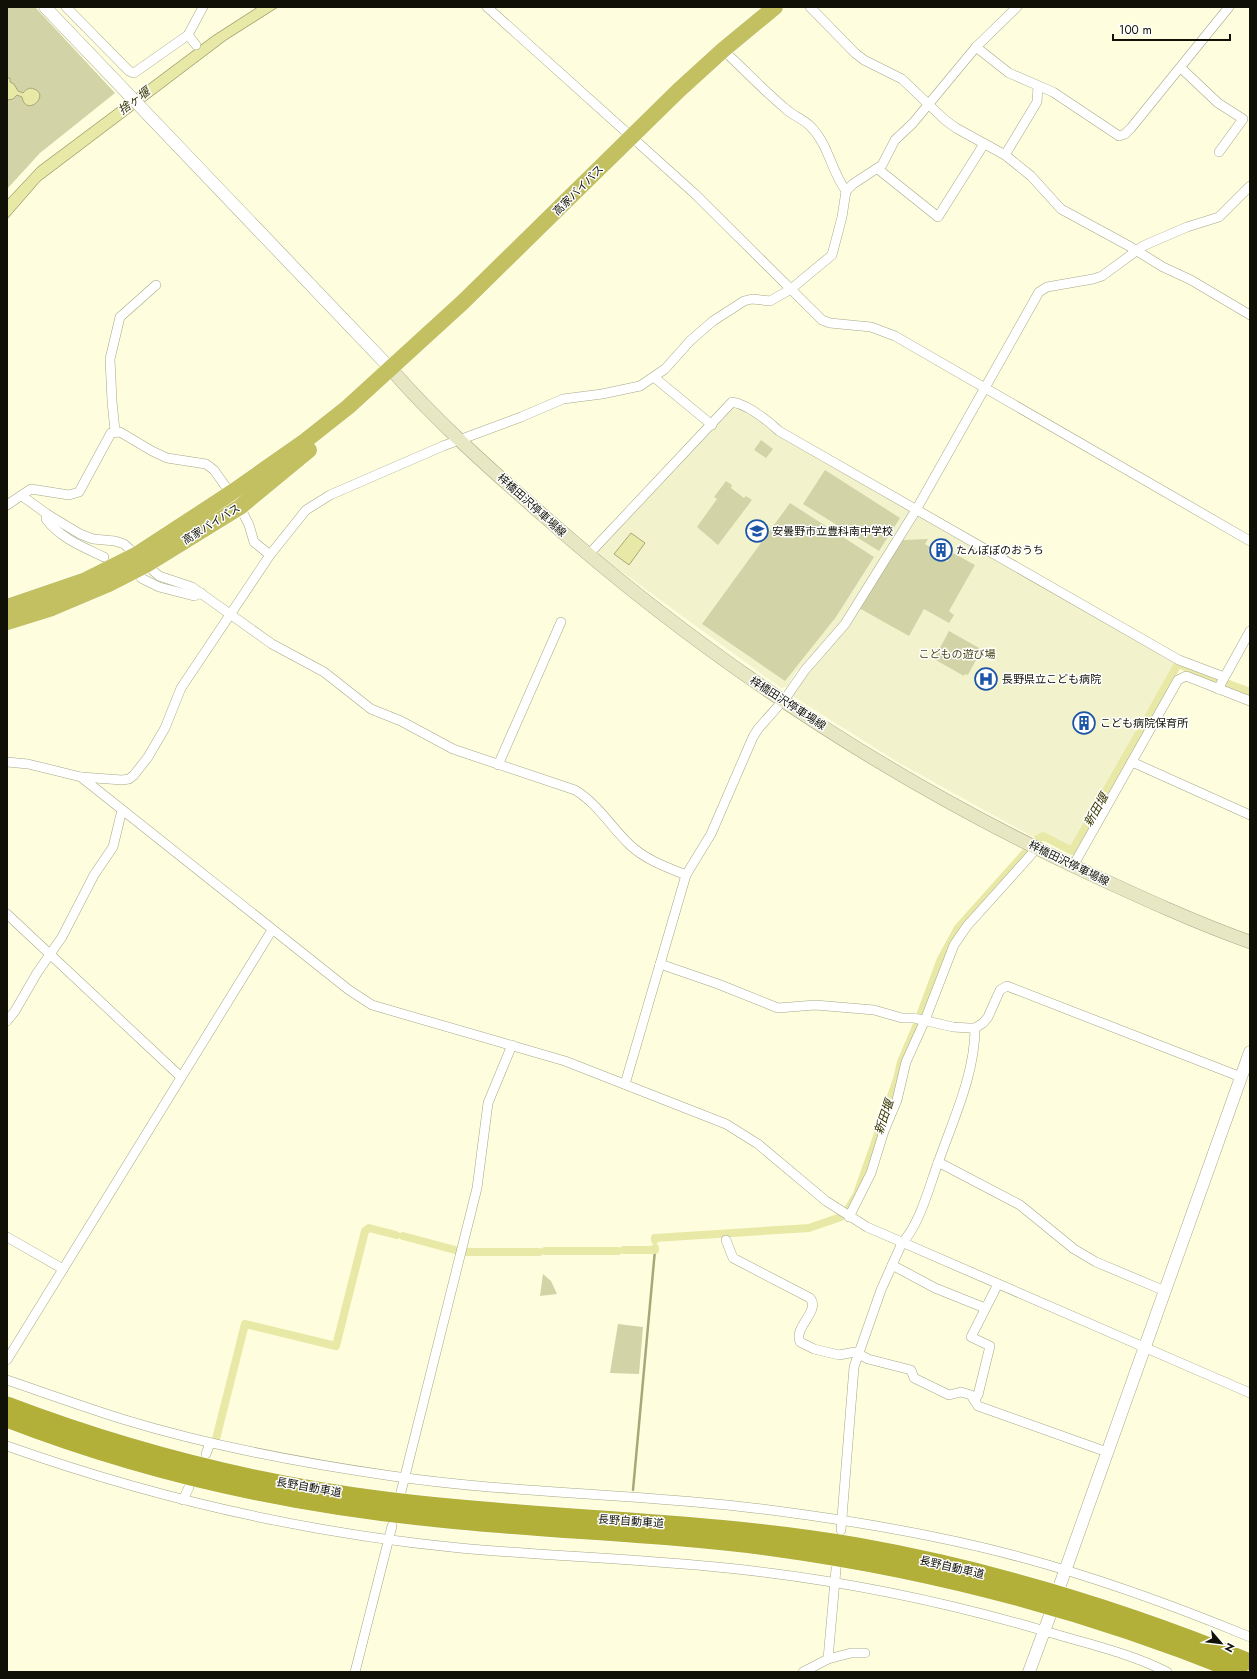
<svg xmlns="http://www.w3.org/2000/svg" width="1257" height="1679" viewBox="0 0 1257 1679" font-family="Jost,'Noto Sans JP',sans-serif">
<rect width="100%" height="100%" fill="#fefede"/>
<!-- built -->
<g fill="#f2f3cc">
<polygon points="737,407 910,509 911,513 841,624 795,673 787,687 781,688 697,627 599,555 598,550 732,409"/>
<polygon points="917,515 1177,662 1070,848 1041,834 1035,838 899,763 791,695"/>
</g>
<!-- green -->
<g fill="#d2d3a6">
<polygon points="7,7 35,7 115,93 40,153 7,189"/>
<polygon points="761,440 773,449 766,458 754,450"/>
<polygon points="825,470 900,518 879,551 803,504"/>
<polygon points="726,481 732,485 731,488 744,498 746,496 752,500 718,545 697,527 717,499 714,497"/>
<polygon points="790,503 874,557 836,617 785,681 702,624"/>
<polygon points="928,539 925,544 930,547 928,551 947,562 953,553 975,565 949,611 954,615 949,623 924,609 909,636 859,608 902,540"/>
<polygon points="949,631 979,648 978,650 980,652 968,675 965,674 964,676 934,659"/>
<polygon points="543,1274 551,1281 557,1294 540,1296"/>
<polygon points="618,1324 643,1327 639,1374 610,1373"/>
</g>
<!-- water -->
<g fill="#e8e9a7" stroke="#a7a877">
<polygon points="258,7 278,7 226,40 40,181 7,219 7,200 38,167 213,36"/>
<path d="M7,74V78H10V82L14,84L18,91L23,93C26,89 30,87 34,89C51,95 26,118 22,97L17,95L13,99L7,100Z"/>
<polygon points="631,533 645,543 629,565 614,554"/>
</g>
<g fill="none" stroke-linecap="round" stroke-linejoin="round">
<!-- stream -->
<polyline stroke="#a7a877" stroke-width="2.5" points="633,1490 655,1250"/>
<!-- canal -->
<g stroke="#e8e9a7" stroke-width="8">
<polyline points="1226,683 1250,692"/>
<polyline points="1141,730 1178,664 1218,680"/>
<polyline points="1038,839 1043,836 1072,851 1138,735"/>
<polyline points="921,1013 941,959 958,928 1025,853"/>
<polyline points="847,1211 857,1194 897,1079 901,1062 918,1022"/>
<polyline points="403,1236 455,1250"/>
<polyline points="655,1240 655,1238 809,1228 841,1217"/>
<polyline points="624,1250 655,1250 655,1248"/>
<polyline points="545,1251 618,1251"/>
<polyline points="466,1252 539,1252"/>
<polyline points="216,1439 245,1324 336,1346 365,1231 369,1228 396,1235"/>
</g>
<!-- minor casing -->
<g stroke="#a6a789" stroke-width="10">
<g id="minor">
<polyline points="66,7 129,71 134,73 188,35 203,7"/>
<polyline points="487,7 695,194 822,320 830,323 871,327 895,336 1250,541"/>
<polyline points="810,7 855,53 864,60 902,79 945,120 956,128 1005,155 1031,176 1061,209 1129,246 1163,267 1191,280 1250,315"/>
<polyline points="188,35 196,45"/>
<polyline points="976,47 1009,73 1053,92 1119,136 1125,134 1131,128 1229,7"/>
<path d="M723,50C744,69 764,91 786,109C793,116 804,119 811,127C829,145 831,171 846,191"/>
<polyline points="1181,68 1218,103 1243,119 1219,152"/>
<polyline points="1005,155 1037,102 1038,87"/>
<polyline points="878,169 938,217 984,144"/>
<polyline points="655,378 712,425"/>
<polyline points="115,431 112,401 110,359 120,317 156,285"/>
<path d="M22,496L47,514L80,534L93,539L115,541L124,544L159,576L192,587L272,644L324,672L371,709L401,721L453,749L575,790C597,803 611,827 630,845C646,860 666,867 686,875"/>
<polyline points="7,505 31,489 69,495 79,492 111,433 120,432 152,451 167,458 206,464 214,470 240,507 249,525 254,542 270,555"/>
<path d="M47,514L46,519C60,538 83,547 104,557"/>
<path d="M588,555L732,402C749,405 767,420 779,431L1179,660L1224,677"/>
<polyline points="141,578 159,587 194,596 201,593"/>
<polyline points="1218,689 1250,631"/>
<polyline points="7,762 28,764 81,777 122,780 129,779 134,775 148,757 165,728 181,688 270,555 306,510 330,495 443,446 521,417 563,399 602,394 640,386 665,369 690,341 713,321 744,301 752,299 770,301 791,289 832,255 842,217 846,191 853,184 882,165 895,140 913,123 976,47 1017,7"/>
<polyline points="1132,762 1250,815"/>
<polyline points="498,765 561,622"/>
<polyline points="81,777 349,990 372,1005 565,1061 726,1124 758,1144 826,1201 867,1227 1250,1393"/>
<polyline points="1073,866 1178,680 1186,676 1250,701"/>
<polyline points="7,914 181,1077"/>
<polyline points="660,964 718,984 778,1008 815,1005 874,1010 902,1018 914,1018 953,1027 969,1028 975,1028 983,1023 988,1017 1000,990 1007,986 1241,1077"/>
<polyline points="7,1021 15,1011 37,973 62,937 94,875 113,847 122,810"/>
<polyline points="625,1084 686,875 711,834 753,737 758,729 787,696 805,670 845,624 916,510 1039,292 1047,287 1093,279 1102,276 1143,246 1187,227 1219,217 1250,186"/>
<polyline points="938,1162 1020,1205 1074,1249 1096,1262 1165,1291"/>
<polyline points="849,1217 871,1173 884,1131 897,1100 906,1062 925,1020 954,945 967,926 1037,848"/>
<polyline points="7,1237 63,1269"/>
<path d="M726,1240L733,1258L810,1298C821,1311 793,1327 800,1342L814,1349L839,1355L855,1352L868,1359L911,1370L914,1378L949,1395L961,1392L971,1395L978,1406L1107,1452"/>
<polyline points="892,1265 935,1288 985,1308"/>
<polyline points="7,1360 272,930"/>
<path d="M7,1380C45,1393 84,1407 122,1419C210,1446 301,1463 392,1476C514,1494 639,1493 762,1509C849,1520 935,1534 1020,1557C1098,1578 1175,1606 1250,1637"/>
<polyline points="975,1399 978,1395 990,1346 971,1337 998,1284"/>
<path d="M7,1446C154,1498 305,1533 460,1548C549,1556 638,1559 727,1568C835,1579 944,1601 1048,1632C1088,1644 1130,1653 1167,1672"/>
<polyline points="206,1454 210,1443"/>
<polyline points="401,1492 477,1188 488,1103 512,1045"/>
<polyline points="183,1500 189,1487"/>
<path d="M841,1530L854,1367L881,1290L902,1243C920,1224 929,1187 938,1163C953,1120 975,1074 975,1028"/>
<polyline points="828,1659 851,1653 865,1653"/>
<polyline points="355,1672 392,1526"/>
<polyline points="803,1672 828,1659 836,1569"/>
</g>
</g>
<!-- tertiary casing -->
<g stroke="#a6a789" stroke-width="13">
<g id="tertiary">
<polyline points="45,7 390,368"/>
<polyline points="1060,1585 1250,1052"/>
<polyline points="1029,1672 1050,1615"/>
</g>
</g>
<!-- secondary casing -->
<g stroke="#a6a789" stroke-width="14">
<path id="secondary" d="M390,368C437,422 491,470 545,517C707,660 890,780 1086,872C1140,897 1194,922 1250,942"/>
</g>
<!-- trunk casing -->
<g stroke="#fff" stroke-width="17">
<g id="trunk">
<polyline points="7,607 86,580 136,555 231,493 305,441 348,407 463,302 678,91 723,50 775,7"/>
<polyline points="7,622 52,608 109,584 146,565 240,507 309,450"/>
</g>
</g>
<!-- motorway casing -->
<g stroke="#fff" stroke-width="18">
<g id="motorway">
<path d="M7,1405C128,1451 257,1484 385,1500C542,1520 701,1519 857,1546C992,1570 1123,1610 1250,1662"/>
<path d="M7,1419C144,1472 293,1505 439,1519C550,1531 663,1533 774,1548C934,1570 1089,1611 1239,1672"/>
</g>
</g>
<!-- minor -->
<use href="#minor" stroke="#fff" stroke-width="9"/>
<!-- tertiary -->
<use href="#tertiary" stroke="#fff" stroke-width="12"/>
<!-- secondary -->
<use href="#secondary" stroke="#e8e7c4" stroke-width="13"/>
<!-- trunk -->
<use href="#trunk" stroke="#c2c060" stroke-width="16"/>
<!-- motorway -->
<use href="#motorway" stroke="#b3b039" stroke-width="17"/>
</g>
<!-- icons -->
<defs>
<g id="school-ring" transform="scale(1.15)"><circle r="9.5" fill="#fff" stroke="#1c55a7" stroke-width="1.5"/><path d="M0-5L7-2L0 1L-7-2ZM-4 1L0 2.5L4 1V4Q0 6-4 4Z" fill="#1c55a7"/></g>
<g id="building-ring" transform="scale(1.15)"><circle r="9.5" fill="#fff" stroke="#1c55a7" stroke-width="1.5"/><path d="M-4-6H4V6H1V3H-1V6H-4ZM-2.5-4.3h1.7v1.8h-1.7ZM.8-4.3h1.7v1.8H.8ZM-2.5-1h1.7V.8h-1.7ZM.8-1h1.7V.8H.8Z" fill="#1c55a7"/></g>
<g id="hospital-ring" transform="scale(1.15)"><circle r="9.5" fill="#fff" stroke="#1c55a7" stroke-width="1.5"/><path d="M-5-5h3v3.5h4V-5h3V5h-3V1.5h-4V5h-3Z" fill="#1c55a7"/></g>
</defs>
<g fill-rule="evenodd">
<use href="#school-ring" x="757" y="531"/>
<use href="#building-ring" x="941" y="550"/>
<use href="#hospital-ring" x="986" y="679"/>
<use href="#building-ring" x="1084" y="723"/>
</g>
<g text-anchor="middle" stroke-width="3" stroke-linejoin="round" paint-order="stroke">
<!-- street labels -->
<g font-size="11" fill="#101006" stroke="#fff">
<text transform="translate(578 190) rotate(-45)" y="4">高家バイパス</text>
<text transform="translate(532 505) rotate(42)" y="4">梓橋田沢停車場線</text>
<text transform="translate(211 524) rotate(-32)" y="4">高家バイパス</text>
<text transform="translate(788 703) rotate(33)" y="4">梓橋田沢停車場線</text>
<text transform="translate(1069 863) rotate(26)" y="4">梓橋田沢停車場線</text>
<text transform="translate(309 1487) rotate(10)" y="4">長野自動車道</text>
<text transform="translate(631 1521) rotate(4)" y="4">長野自動車道</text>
<text transform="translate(952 1567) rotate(13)" y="4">長野自動車道</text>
</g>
<!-- poi labels -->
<g font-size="11" fill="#101006" stroke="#fff" text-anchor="start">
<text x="772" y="535">安曇野市立豊科南中学校</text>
<text x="956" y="554">たんぽぽのおうち</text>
<text x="1002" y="683">長野県立こども病院</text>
<text x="1100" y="727">こども病院保育所</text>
</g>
<!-- park labels -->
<g font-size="11" fill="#494817" stroke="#fff">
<text x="957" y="658">こどもの遊び場</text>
</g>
<!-- water labels -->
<g font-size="12" font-style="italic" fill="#373601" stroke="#fff">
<text transform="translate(134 101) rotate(-37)" y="4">捨ヶ堰</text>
<text transform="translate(1096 810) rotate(-60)" y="4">新田堰</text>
<text transform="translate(884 1117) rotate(-71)" y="4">新田堰</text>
</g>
</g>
<!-- border -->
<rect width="1257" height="1679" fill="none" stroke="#101006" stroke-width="16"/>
<!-- north arrow -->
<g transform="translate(1221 1643) rotate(118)" stroke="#ffffff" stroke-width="3" paint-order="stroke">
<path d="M0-3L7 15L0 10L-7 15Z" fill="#101006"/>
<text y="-6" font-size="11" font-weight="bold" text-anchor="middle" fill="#101006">N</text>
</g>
<!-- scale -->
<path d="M1113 34v6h117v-6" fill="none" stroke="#101006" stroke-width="2"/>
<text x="1119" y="34" font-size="12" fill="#101006" stroke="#ffffff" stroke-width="3" paint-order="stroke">100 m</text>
</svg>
